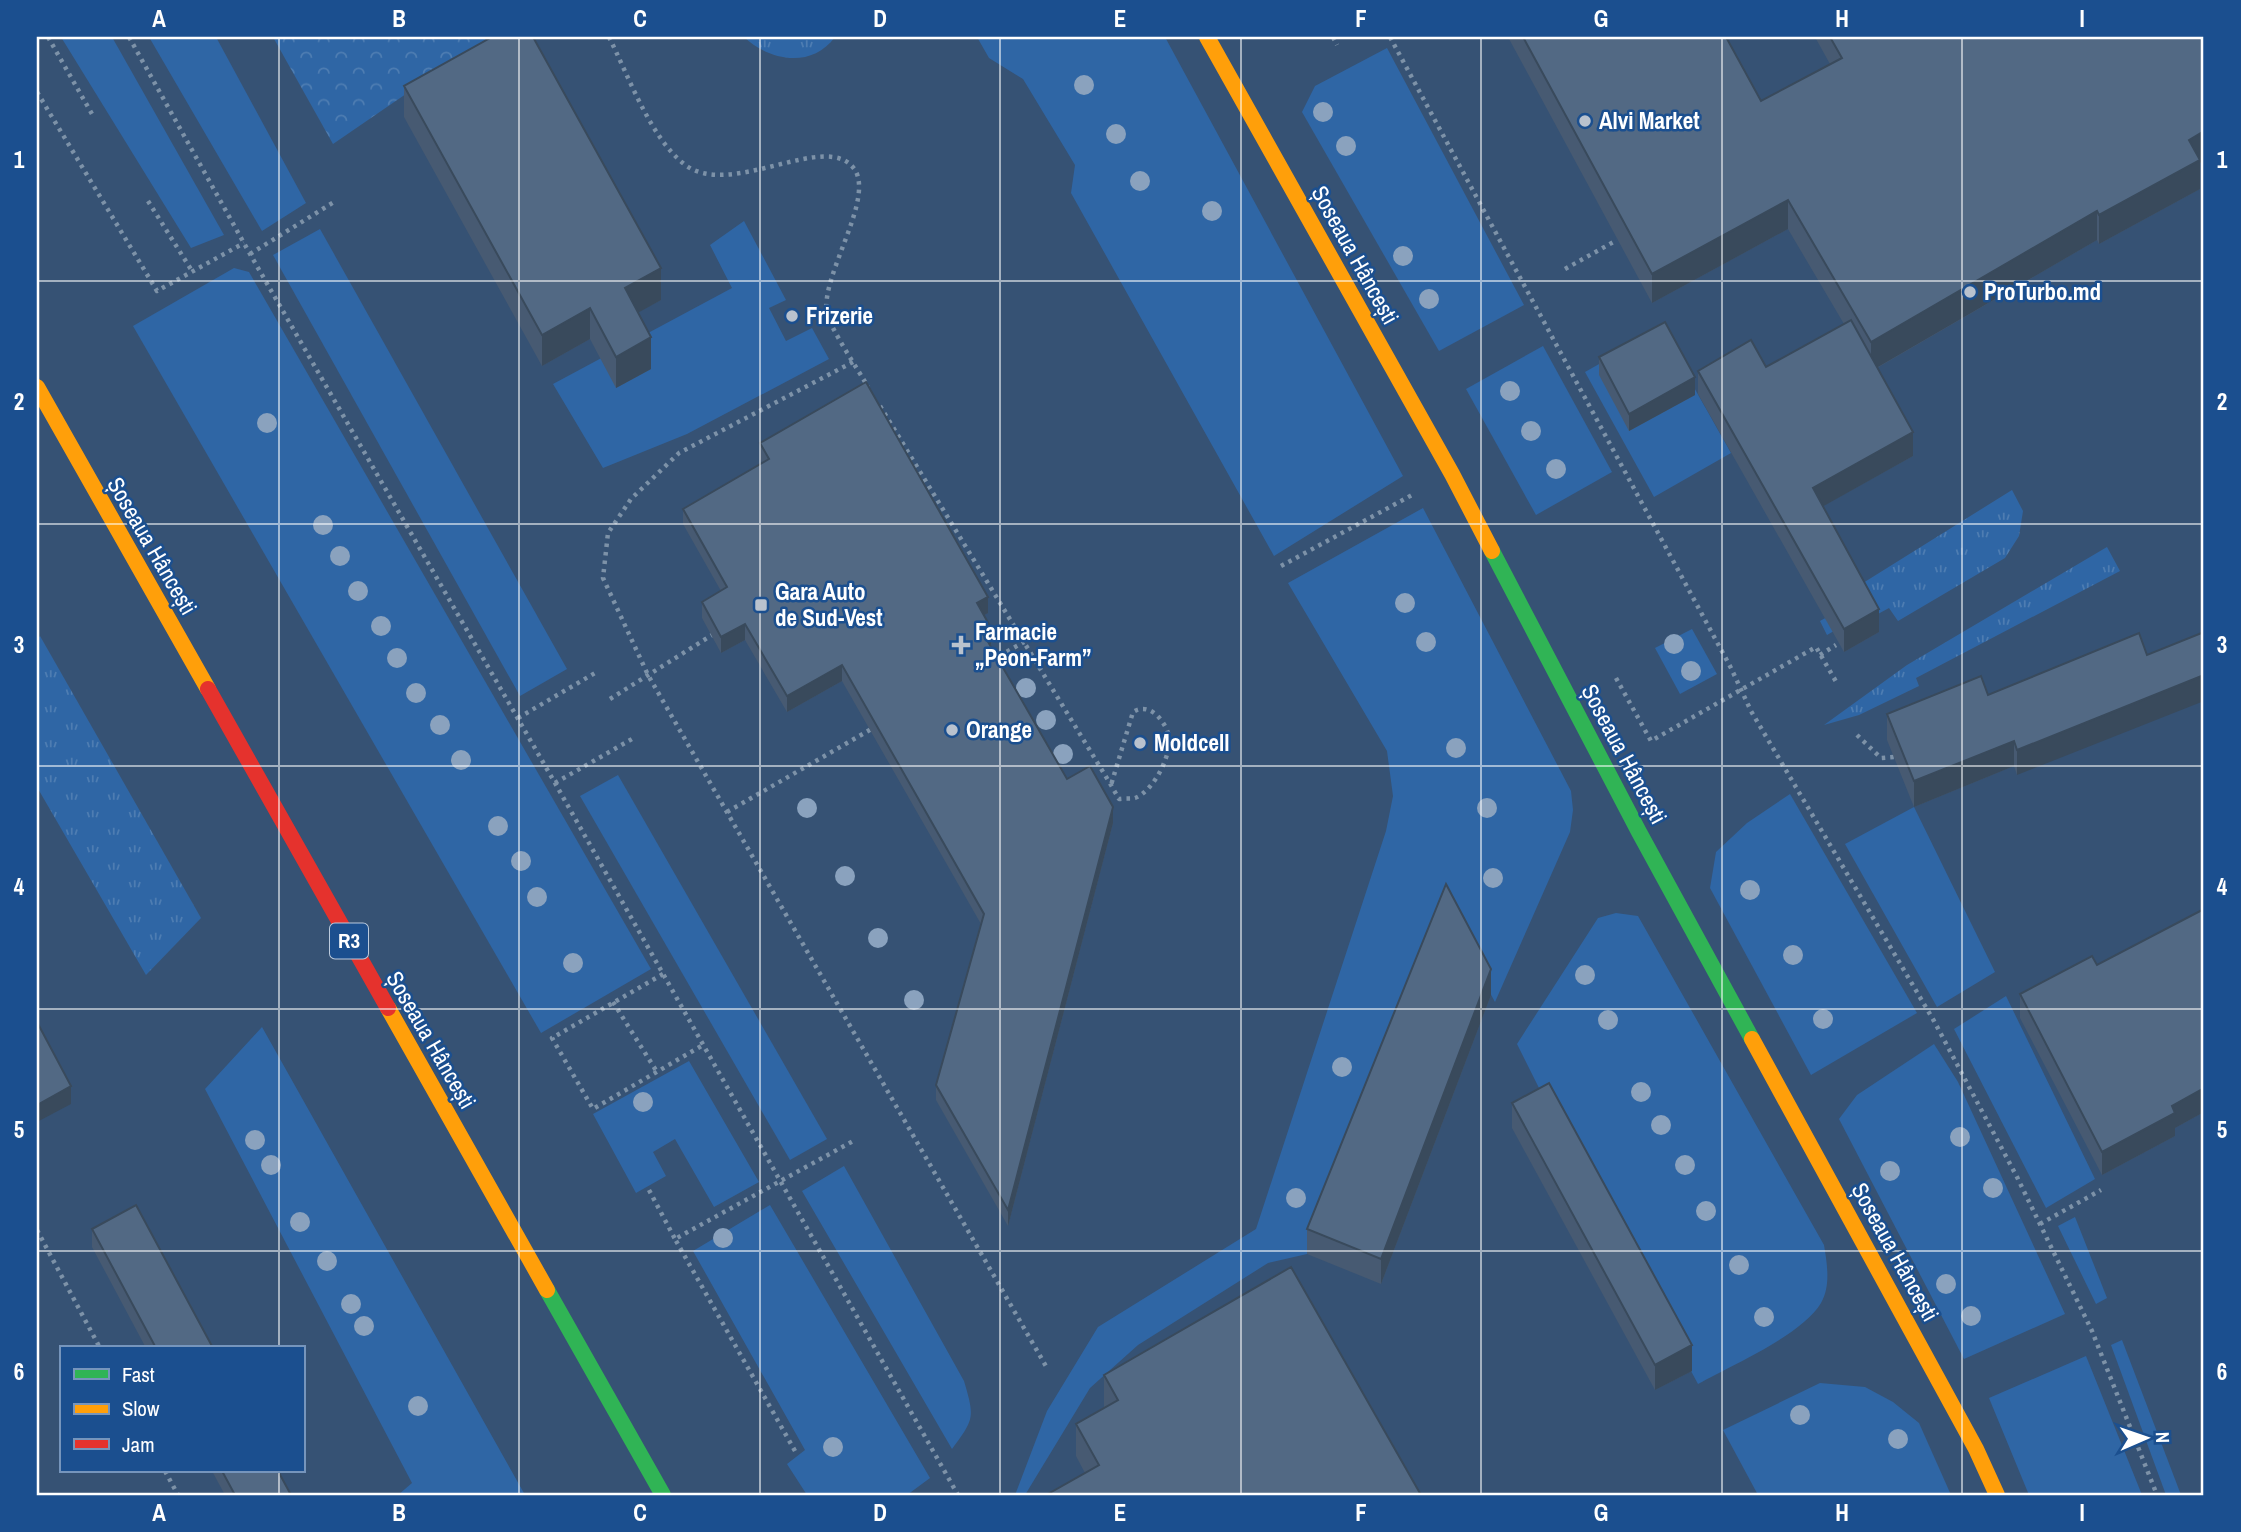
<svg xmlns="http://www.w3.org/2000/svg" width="2241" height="1532" viewBox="0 0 2241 1532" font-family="'Archivo Narrow',sans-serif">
<defs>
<pattern id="grass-tufts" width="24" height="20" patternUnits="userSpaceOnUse" patternTransform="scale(1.75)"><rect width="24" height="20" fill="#2f66a5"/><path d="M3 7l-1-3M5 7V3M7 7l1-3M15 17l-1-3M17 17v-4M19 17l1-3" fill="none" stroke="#4e7db2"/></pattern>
<pattern id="forest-crowns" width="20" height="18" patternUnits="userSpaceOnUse" patternTransform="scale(1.75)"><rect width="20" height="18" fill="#2f66a5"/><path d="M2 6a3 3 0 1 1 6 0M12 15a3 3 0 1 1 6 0" fill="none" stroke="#4e7db2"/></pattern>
</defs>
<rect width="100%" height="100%" fill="#365274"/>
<!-- grass -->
<g fill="url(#grass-tufts)">
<path d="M744,37H835C811,69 770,61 744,37Z"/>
<polygon points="2012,490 2023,511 2019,536 2005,558 1898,621 1889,608 1865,621 1861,615 1827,635 1820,621 1861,598 1855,588"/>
<polygon points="2107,547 2120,571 1916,678 1919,686 1859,715 1824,725 1907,665"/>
<polygon points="40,636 201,918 146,975 37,787 37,640"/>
</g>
<!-- forest -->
<polygon fill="url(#forest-crowns)" points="273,37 489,37 333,144"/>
<!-- garden -->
<g fill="#2f66a5">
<polygon points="61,37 112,37 224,235 191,248"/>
<polygon points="149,37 216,37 306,203 262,231"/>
<polygon points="977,37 1165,37 1403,476 1274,556 1071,193 1075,165 1023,79 989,58"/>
<polygon points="1387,48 1524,305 1439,351 1302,112 1315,86"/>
<polygon points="744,221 786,300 769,308 786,341 812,328 829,359 687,434 603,468 553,384 732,288 710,245"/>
<polygon points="320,229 567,669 520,696 273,255"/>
<polygon points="234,268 249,272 651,969 541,1033 133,326"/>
<polygon points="1661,329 1731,453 1654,497 1585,372"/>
<polygon points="1543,346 1612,472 1536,515 1466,389"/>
<polygon points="1423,508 1571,791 1573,810 1570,832 1495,1002 1445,910 1307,1254 1268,1263 1138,1345 1090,1388 1025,1495 1015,1495 1047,1411 1098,1327 1256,1229 1386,831 1393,796 1387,751 1288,583"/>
<polygon points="1692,629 1717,674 1680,694 1655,648"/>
<polygon points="618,775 827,1139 790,1160 580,796"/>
<polygon points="1790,794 1917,1013 1811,1075 1710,888 1716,852 1747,823"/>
<polygon points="1914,807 1995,972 1937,1007 1845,844"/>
<path d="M1616,913L1638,916L1824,1245C1827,1263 1831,1286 1821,1303C1802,1335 1732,1365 1698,1384L1549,1108L1517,1044L1598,918Z"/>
<polygon points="2006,996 2095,1179 2046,1208 1954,1029"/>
<polygon points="262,1027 525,1495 398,1495 412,1483 205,1089"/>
<polygon points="1934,1044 1958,1082 2065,1314 1964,1359 1839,1119 1857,1095"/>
<polygon points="689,1061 759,1182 714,1207 675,1139 653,1152 666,1176 636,1193 593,1114"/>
<path d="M844,1166L964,1381C975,1418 974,1419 952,1449L802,1191Z"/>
<polygon points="770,1205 930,1478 907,1495 807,1495 787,1464 805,1450 693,1251"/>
<polygon points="2075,1217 2107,1298 2096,1304 2058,1226"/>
<polygon points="2122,1340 2181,1495 2166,1495 2111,1345"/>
<polygon points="2086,1356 2142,1495 2029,1495 1989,1398"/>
<polygon points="1820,1383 1865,1387 1893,1402 1919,1423 1951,1495 1758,1495 1723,1430"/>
</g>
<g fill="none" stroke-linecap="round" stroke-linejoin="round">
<!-- path -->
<g stroke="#7d92a8" stroke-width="4.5" stroke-dasharray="3.5 5" stroke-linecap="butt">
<polyline points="48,37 92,114"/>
<polyline points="129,37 250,254 555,783 958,1495"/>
<path d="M609,37C628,75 650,137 684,164C730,201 828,128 855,170C874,201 820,277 827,313C830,328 859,371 868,387"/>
<polyline points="1333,37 1337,45"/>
<polyline points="1390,37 1731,668 1751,711 1934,1021 2017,1177 2092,1331 2157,1495"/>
<polyline points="37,92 157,291 244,243"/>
<polyline points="148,201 192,271"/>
<polyline points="250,254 334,202"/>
<polyline points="1565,269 1617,240"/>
<polyline points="853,362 679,453 631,499 608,533 603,578 648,675 1047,1368"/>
<path d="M880,406L1111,785L1119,799C1124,798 1131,799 1135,798C1154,791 1174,752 1168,733C1163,718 1148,702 1133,712L1111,785"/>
<polyline points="1281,566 1412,495"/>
<polyline points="1820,655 1836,645"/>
<polyline points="992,660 1024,642"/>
<polyline points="1616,678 1651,741 1816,647 1838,685"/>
<polyline points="610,699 712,635"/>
<polyline points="518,718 595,673"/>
<polyline points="1857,735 1881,758 1894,757"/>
<polyline points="555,783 632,739"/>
<polyline points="727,812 875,727"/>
<polyline points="663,974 552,1038 593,1109 703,1045"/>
<polyline points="613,1002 657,1072"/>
<polyline points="649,1190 675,1239"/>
<polyline points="2040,1224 2101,1190"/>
<polyline points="37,1230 100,1348"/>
<polyline points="795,1451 675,1239 855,1140"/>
<polyline points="165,1471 178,1495"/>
</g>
<!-- fast -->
<g stroke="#30b455" stroke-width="16">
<polyline points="1492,551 1639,832 1752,1039"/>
<polyline points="547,1290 663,1495"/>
</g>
<!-- slow -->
<g stroke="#ff9f0a" stroke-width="16">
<polyline points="1207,37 1452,474 1492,551"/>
<polyline points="37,387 208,689"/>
<polyline points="388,1008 547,1290"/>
<polyline points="1752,1039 1976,1449 1997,1495"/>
</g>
<!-- jam -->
<polyline stroke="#e5322d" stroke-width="16" points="208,689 388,1008"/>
</g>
<!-- trees -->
<g fill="#8aa2be">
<circle cx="1084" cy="85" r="10"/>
<circle cx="1323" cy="112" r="10"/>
<circle cx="1116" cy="134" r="10"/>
<circle cx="1346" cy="146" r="10"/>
<circle cx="1140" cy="181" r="10"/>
<circle cx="1212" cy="211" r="10"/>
<circle cx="1403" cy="256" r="10"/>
<circle cx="1429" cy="299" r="10"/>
<circle cx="1510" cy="391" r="10"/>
<circle cx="267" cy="423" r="10"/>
<circle cx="1531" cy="431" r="10"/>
<circle cx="1556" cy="469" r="10"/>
<circle cx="323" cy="525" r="10"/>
<circle cx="340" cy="556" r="10"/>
<circle cx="358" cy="591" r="10"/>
<circle cx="1405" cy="603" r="10"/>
<circle cx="381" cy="626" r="10"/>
<circle cx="1426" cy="642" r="10"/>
<circle cx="1674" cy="644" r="10"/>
<circle cx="397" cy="658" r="10"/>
<circle cx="1691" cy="671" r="10"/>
<circle cx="1026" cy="688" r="10"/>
<circle cx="416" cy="693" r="10"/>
<circle cx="1046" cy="720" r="10"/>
<circle cx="440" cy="725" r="10"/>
<circle cx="1456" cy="748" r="10"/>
<circle cx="1063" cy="754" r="10"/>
<circle cx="461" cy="760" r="10"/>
<circle cx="807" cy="808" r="10"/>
<circle cx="1487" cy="808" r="10"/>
<circle cx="498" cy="826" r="10"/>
<circle cx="521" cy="861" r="10"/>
<circle cx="845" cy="876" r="10"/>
<circle cx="1493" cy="878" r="10"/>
<circle cx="1750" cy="890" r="10"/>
<circle cx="537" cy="897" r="10"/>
<circle cx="878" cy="938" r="10"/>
<circle cx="1793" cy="955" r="10"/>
<circle cx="573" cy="963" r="10"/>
<circle cx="1585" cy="975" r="10"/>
<circle cx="914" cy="1000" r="10"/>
<circle cx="1823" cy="1019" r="10"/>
<circle cx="1608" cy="1020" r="10"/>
<circle cx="1342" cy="1067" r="10"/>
<circle cx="1641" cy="1092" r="10"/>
<circle cx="643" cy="1102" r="10"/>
<circle cx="1661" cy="1125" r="10"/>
<circle cx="1960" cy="1137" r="10"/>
<circle cx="255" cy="1140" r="10"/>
<circle cx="271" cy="1165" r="10"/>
<circle cx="1685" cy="1165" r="10"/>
<circle cx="1890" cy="1171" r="10"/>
<circle cx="1993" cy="1188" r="10"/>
<circle cx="1296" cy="1198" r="10"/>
<circle cx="1706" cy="1211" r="10"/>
<circle cx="300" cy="1222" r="10"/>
<circle cx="723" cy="1238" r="10"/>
<circle cx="327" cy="1261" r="10"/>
<circle cx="1739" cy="1265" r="10"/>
<circle cx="1946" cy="1284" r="10"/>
<circle cx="351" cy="1304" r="10"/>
<circle cx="1971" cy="1316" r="10"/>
<circle cx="1764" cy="1317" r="10"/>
<circle cx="364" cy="1326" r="10"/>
<circle cx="418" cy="1406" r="10"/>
<circle cx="1800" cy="1415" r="10"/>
<circle cx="1898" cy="1439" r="10"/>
<circle cx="833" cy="1447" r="10"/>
</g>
<!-- wall -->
<g fill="#475a72">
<polygon points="1508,37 1726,37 1761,101 1830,64 1815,37 2204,37 2204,160 2200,163 2200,189 2099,244 2097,240 1877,368 1913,456 1823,506 1879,632 1844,652 1698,394 1698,371 1766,367 1844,324 1788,229 1652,303"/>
<polygon points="404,86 661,300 638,312 651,369 616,388 590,339 542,366 404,117"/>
<polygon points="1599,357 1695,395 1629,431 1599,375"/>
<polygon points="760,443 988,613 984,615 991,644 990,645 1067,779 1113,823 1008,1226 936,1100 936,1085 981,924 842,681 787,712 745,640 721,653 702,618 702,602 721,591 683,524 683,509 762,463 760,459"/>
<polygon points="2139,633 2017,775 2014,766 1914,807 1887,740 1887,714 1988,695"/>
<polygon points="2204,909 2204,1112 2175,1128 2175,1136 2102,1175 2020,1018 2020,994 2097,965"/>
<polygon points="1491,995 1381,1284 1307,1254 1307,1229"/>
<polygon points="1512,1103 1692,1371 1655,1390 1512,1128"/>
<polygon points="92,1229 213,1348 146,1348 92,1247"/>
<polygon points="1104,1375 1421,1495 1048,1495 1048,1494 1085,1473 1076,1456 1076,1424 1104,1407"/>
<polygon points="212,1471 278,1471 291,1495 225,1495"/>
</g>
<!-- shaded-wall -->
<g fill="#394a5c">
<polygon points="2204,131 2204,160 2200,163 2200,189 2099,244 2099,215 2189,140"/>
<polygon points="1788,200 1788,229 1652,303 1652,274"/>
<polygon points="2097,211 2097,240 1871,371 1871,342"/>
<polygon points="661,268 661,300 625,320 625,288"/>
<polygon points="590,308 590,339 542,366 542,335"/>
<polygon points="651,337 651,369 616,388 616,357"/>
<polygon points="1695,377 1695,395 1629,431 1629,414"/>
<polygon points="1913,432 1913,456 1813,512 1813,488"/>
<polygon points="988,597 988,613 977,619 977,603"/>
<polygon points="1879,609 1879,632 1844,652 1844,629"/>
<polygon points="745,624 745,640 721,653 721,637"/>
<polygon points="991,628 991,644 983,649 983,633"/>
<polygon points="842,665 842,681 787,712 787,696"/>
<polygon points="2204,675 2204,701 2017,775 2017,750"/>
<polygon points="2014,741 2014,766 1914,807 1914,781"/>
<polygon points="1113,807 1113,823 1008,1226 1008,1210"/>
<polygon points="1491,969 1491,995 1381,1284 1381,1259"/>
<polygon points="71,1086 71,1104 37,1122 37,1105"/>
<polygon points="2204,1088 2204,1112 2175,1128 2175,1136 2102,1175 2102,1152 2172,1106"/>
<polygon points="1692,1345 1692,1371 1655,1390 1655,1365"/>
</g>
<!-- building -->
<g fill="#526984" stroke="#394a5c" stroke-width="2">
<polygon points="492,37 533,37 661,268 625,288 651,337 616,357 590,308 542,335 404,86"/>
<polygon points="1523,37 1726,37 1761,101 1842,58 1830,37 2204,37 2204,131 2189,140 2200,160 2099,215 2097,211 1871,342 1788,200 1652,274"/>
<polygon points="1851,320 1913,432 1813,488 1879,609 1844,629 1698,371 1751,340 1766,367"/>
<polygon points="1665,322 1695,377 1629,414 1599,357"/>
<polygon points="866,382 988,597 977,603 991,628 983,633 1067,779 1090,766 1113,807 1008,1210 936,1085 984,914 842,665 787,696 745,624 721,637 702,602 727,587 683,509 769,459 760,443"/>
<polygon points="2204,632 2204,675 2017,750 2014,741 1914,781 1887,714 1981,676 1988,695 2139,633 2147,655"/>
<polygon points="1446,884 1491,969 1381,1259 1307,1229"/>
<polygon points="2204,909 2204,1088 2172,1106 2175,1113 2102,1152 2020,994 2092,956 2097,965"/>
<polygon points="37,1022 71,1086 37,1105"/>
<polygon points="1549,1083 1692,1345 1655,1365 1512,1103"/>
<polygon points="136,1205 213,1348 156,1348 92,1229"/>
<polygon points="1291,1267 1421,1495 1049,1495 1048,1494 1099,1465 1076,1424 1118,1400 1104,1375"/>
<polygon points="222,1471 278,1471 291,1495 235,1495"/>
</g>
<!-- grid -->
<path fill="none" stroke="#fff" stroke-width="2" stroke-opacity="0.55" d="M279,37V1348M519,37V1495M760,37V1495M1000,37V1495M1241,37V1495M1481,37V1495M1722,37V1495M1962,37V1495M37,281H2204M37,524H2204M37,766H2204M37,1009H2204M37,1251H2204M279,1471V1495"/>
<!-- markers -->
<g fill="#b9c2ce" stroke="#1b4f8f" stroke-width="2.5">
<circle cx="1585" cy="121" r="7"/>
<circle cx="1970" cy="292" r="7"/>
<circle cx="792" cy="316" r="7"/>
<rect x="754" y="598" width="14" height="14" rx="3.5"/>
<path d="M957.5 634.5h7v7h7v7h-7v7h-7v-7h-7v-7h7z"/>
<circle cx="952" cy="730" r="7"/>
<circle cx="1140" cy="743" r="7"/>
</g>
<g text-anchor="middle" stroke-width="5" stroke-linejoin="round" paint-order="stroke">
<!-- shield labels -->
<rect fill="#1b4f8f" stroke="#bbcadd" stroke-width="2" x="330" y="923.5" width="38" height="35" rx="5"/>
<g font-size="21" font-weight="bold" fill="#fff">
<text x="349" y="948">R3</text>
</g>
<!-- poi labels -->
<g font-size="23" font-weight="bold" fill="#fff" stroke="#1b4f8f" text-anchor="start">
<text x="1599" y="129">Alvi Market</text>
<text x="1984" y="300">ProTurbo.md</text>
<text x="806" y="324">Frizerie</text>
<text x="775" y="600">Gara Auto<tspan x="775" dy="26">de Sud-Vest</tspan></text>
<text x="975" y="640">Farmacie<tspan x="975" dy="26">„Peon-Farm”</tspan></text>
<text x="966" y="738">Orange</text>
<text x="1154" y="751">Moldcell</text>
</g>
<!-- street labels -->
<g font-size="23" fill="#fff" stroke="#1b4f8f">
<text transform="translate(1355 255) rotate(61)" y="8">Șoseaua Hâncești</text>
<text transform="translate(152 546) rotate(60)" y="8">Șoseaua Hâncești</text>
<text transform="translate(1624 754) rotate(62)" y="8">Șoseaua Hâncești</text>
<text transform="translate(431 1040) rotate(60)" y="8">Șoseaua Hâncești</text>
<text transform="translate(1895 1252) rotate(61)" y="8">Șoseaua Hâncești</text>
</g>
</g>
<!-- border -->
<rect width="2241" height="1532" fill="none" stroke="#1b4f8f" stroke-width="77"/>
<!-- legend -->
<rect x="60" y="1346" width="245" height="126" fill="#1b4f8f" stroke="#7695bc" stroke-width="2"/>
<rect x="74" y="1369" width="35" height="10" fill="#30b455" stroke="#7695bc" stroke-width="2"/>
<text x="122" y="1382" font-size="21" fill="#ffffff">Fast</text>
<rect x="74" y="1404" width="35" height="10" fill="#ff9f0a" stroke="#7695bc" stroke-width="2"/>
<text x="122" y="1416" font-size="21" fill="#ffffff">Slow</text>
<rect x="74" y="1439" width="35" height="10" fill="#e5322d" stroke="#7695bc" stroke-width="2"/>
<text x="122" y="1452" font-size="21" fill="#ffffff">Jam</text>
<!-- north arrow -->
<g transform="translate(2146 1438) rotate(88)" stroke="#1b4f8f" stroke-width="5" paint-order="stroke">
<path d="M0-5L12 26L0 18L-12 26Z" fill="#ffffff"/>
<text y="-10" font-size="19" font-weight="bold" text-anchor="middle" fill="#ffffff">N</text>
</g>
<rect x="38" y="38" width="2164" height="1456" fill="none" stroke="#fff" stroke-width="2.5"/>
<g font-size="23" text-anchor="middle" font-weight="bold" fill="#fff">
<text x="159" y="27">A</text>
<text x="399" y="27">B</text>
<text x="640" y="27">C</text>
<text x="880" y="27">D</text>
<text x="1120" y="27">E</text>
<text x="1361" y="27">F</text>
<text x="1601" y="27">G</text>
<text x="1842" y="27">H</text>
<text x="2082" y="27">I</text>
<text x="19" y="168">1</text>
<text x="2222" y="168">1</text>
<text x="19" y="410">2</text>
<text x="2222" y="410">2</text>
<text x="19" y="653">3</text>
<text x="2222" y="653">3</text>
<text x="19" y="895">4</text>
<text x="2222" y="895">4</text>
<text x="19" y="1138">5</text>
<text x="2222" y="1138">5</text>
<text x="19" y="1380">6</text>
<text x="2222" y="1380">6</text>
<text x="159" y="1521">A</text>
<text x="399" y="1521">B</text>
<text x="640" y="1521">C</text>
<text x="880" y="1521">D</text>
<text x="1120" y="1521">E</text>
<text x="1361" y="1521">F</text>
<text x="1601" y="1521">G</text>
<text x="1842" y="1521">H</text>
<text x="2082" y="1521">I</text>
</g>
</svg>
